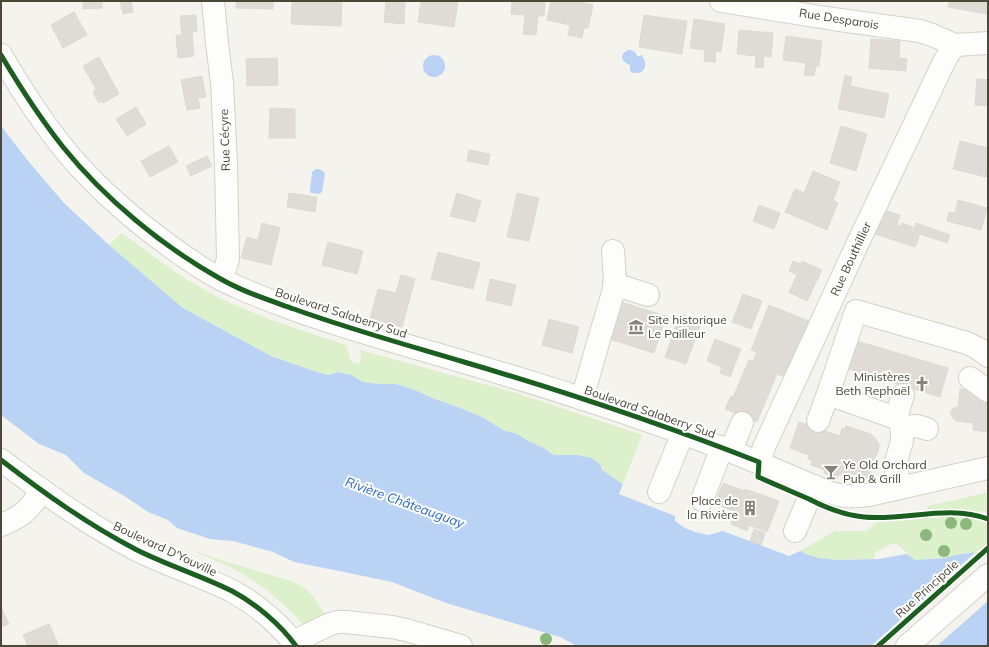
<svg xmlns="http://www.w3.org/2000/svg" width="989" height="647" viewBox="0 0 989 647" font-family="Mulish,sans-serif">
<rect width="100%" height="100%" fill="#f4f3ed"/>
<!-- green -->
<g fill="#dbf0cb">
<path d="M122,233C153,256 184,280 218,297C259,317 303,331 346,345L350,359L354,363L360,364L361,359L360,350L513,392L642,435L623,484L602,470L600,464L578,455H556L549,452L544,448L530,442L517,434L503,430L482,417L458,407L432,398L415,390L396,384H380L363,382L351,375L338,372L329,375L314,371L271,356L183,308L109,245Z"/>
<polygon points="985,493 988,493 988,512 967,510 928,509 928,506"/>
<path d="M948,516C961,517 975,518 988,523V542L975,553L961,554L944,558L915,560L896,543L886,546L876,552L873,559C849,559 821,563 800,551L835,531H867L878,521C901,522 924,517 948,516Z"/>
<path d="M192,550L227,562L291,581L303,587L313,596L326,616L304,626C290,609 272,593 254,581C235,568 213,560 192,550Z"/>
</g>
<!-- water -->
<g fill="#bad3f5">
<path d="M628,50H631L635,52L638,57L641,55C650,64 644,77 631,72L630,70V65C622,62 618,55 628,50Z"/>
<circle cx="434" cy="66" r="11"/>
<polygon points="1,125 7,134 29,162 64,203 109,245 183,308 271,356 314,371 329,375 338,372 351,375 363,382 380,384 396,384 415,390 432,398 458,407 482,417 503,430 517,434 530,442 544,448 549,452 555,455 578,455 591,458 600,464 602,470 623,484 619,494 675,516 675,521 685,528 695,532 708,535 723,531 789,556 800,551 808,555 819,558 837,560 879,559 907,554 915,560 944,558 961,554 988,551 988,646 577,646 560,637 446,603 392,582 344,572 294,562 273,552 233,541 210,539 177,528 168,520 148,512 126,497 84,473 66,455 39,444 1,415"/>
<path d="M316,169C320,169 323,170 325,174L322,192L319,194L311,193L310,191L312,172Z"/>
</g>
<!-- pier -->
<polygon fill="#f4f3ed" points="988,549 988,601 937,646 871,646 978,550"/>
<!-- building -->
<g fill="#dedcd5" stroke="#dcdbd2">
<polygon points="83,1 102,1 102,8 83,9"/>
<polygon points="120,1 131,1 133,12 123,14"/>
<polygon points="236,1 273,1 273,9 236,8"/>
<polygon points="292,1 342,1 341,26 291,24"/>
<polygon points="386,1 405,1 404,24 384,22"/>
<polygon points="421,1 458,1 454,27 418,22"/>
<polygon points="512,1 545,1 544,16 538,16 536,35 523,34 525,15 511,14"/>
<polygon points="551,1 574,1 593,5 588,28 584,28 582,38 568,35 570,25 547,20"/>
<polygon points="949,1 988,1 987,14 948,7"/>
<polygon points="74,12 87,35 63,48 51,25"/>
<polygon points="196,15 197,31 192,32 194,56 178,58 176,35 182,35 180,16"/>
<polygon points="644,15 687,21 682,54 639,47"/>
<polygon points="694,19 725,24 721,52 716,51 715,62 704,61 705,50 690,48"/>
<polygon points="739,30 773,33 771,57 764,56 763,68 755,67 756,56 737,54"/>
<polygon points="786,36 822,41 819,66 816,66 814,76 804,75 806,63 783,60"/>
<polygon points="871,39 900,41 899,58 907,59 906,71 869,68"/>
<polygon points="99,57 119,94 103,103 102,101 99,103 93,93 96,89 83,66"/>
<polygon points="277,58 278,85 247,86 246,59"/>
<polygon points="845,75 852,77 850,86 889,94 884,118 838,109"/>
<polygon points="202,76 206,97 198,98 200,108 187,110 181,80"/>
<polygon points="977,79 988,80 988,106 975,105"/>
<polygon points="136,107 146,124 127,136 116,119"/>
<polygon points="270,108 295,109 295,138 269,138"/>
<polygon points="841,126 867,134 856,171 830,163"/>
<polygon points="960,141 988,148 988,169 986,177 953,169"/>
<polygon points="169,146 178,162 150,177 141,161"/>
<polygon points="469,150 490,154 488,165 467,161"/>
<polygon points="207,156 212,166 191,176 186,166"/>
<polygon points="813,171 840,182 833,200 838,203 827,230 785,212 795,189 804,193"/>
<polygon points="289,193 317,197 315,212 287,207"/>
<polygon points="457,193 481,201 475,222 450,216"/>
<polygon points="517,193 539,198 529,241 507,237"/>
<polygon points="958,200 987,208 981,230 947,221 949,212 955,213"/>
<polygon points="759,205 780,213 774,229 753,221"/>
<polygon points="883,210 900,215 897,225 901,226 902,223 913,227 911,232 913,232 916,223 950,235 947,243 920,234 915,247 875,234"/>
<polygon points="262,223 280,228 271,265 241,258 247,237 258,240"/>
<polygon points="328,242 363,251 357,274 322,265"/>
<polygon points="438,252 480,263 473,289 431,279"/>
<polygon points="793,261 801,264 802,261 822,270 807,301 789,292 797,275 789,271"/>
<polygon points="401,275 415,279 402,327 370,319 378,289 396,293"/>
<polygon points="490,279 516,285 511,306 486,300"/>
<polygon points="743,294 762,301 751,329 732,322"/>
<polygon points="618,301 666,316 654,353 606,338"/>
<polygon points="769,305 811,322 787,378 777,374 757,422 725,409 731,396 733,397 749,360 753,361 757,352 751,350"/>
<polygon points="680,314 702,321 686,364 665,357"/>
<polygon points="549,319 579,327 572,353 542,345"/>
<polygon points="715,339 741,349 730,377 720,373 722,367 707,361"/>
<polygon points="857,341 948,368 940,397 849,369"/>
<polygon points="960,389 973,390 983,394 982,400 988,401 988,432 973,430 973,423 956,421 951,416 951,411 954,408 958,407"/>
<polygon points="799,422 840,436 842,428 845,429 846,426 871,434 874,437 879,444 879,448 873,464 868,477 865,479 856,479 850,478 839,474 837,478 824,473 825,470 811,465 812,461 808,459 809,455 790,448"/>
<polygon points="723,483 744,491 745,489 779,501 767,532 749,525 747,531 731,524 736,512 715,504"/>
<polygon points="754,529 765,533 761,545 750,541"/>
<polygon points="1,609 2,609 9,624 1,627"/>
<polygon points="49,624 59,646 28,646 23,635"/>
</g>
<g fill="none" stroke-linecap="round" stroke-linejoin="round">
<!-- minor casing -->
<g stroke="#d2d1ca" stroke-width="24">
<g id="minor">
<polyline points="213,1 217,43 222,83 226,164 228,259 225,269 221,279"/>
<polyline points="721,1 833,19 920,31 932,35 955,45 988,43"/>
<path d="M1,55C23,93 47,130 76,163C113,204 157,239 203,269C232,287 264,298 295,310C343,327 391,341 440,355C535,383 630,412 722,448C746,457 769,467 792,477C809,484 826,493 844,496C853,497 861,496 869,495L988,468"/>
<polyline points="614,284 648,295"/>
<polyline points="970,378 988,391"/>
<polyline points="582,399 600,336 613,293 615,281 613,251"/>
<polyline points="896,418 903,395"/>
<polyline points="818,421 828,394"/>
<polyline points="902,427 917,426 927,429"/>
<polyline points="731,451 742,423"/>
<path d="M1,460C44,493 87,524 135,549C166,565 200,575 232,591C256,604 280,624 296,646"/>
<polyline points="759,462 764,447 856,247 943,64 949,53 955,45"/>
<polyline points="902,487 897,475 895,465 902,441 902,436 901,424 896,418 828,394 856,311 967,343 979,349 988,356"/>
<polyline points="659,492 683,433"/>
<polyline points="702,500 722,447"/>
<path d="M1,525C20,518 33,508 41,489"/>
<polyline points="795,531 814,486"/>
<polyline points="293,642 328,625 337,622 346,622 392,627 406,630 461,646"/>
<polyline points="907,646 988,575"/>
</g>
</g>
<!-- minor -->
<use href="#minor" stroke="#fdfdfc" stroke-width="22"/>
<!-- cycleway casing -->
<g stroke="#fff" stroke-width="8">
<g id="cycleway">
<path d="M1,55C20,87 40,118 63,147C105,199 162,246 219,278C243,292 269,300 294,309C349,329 407,345 464,362C563,391 662,424 759,462L758,477C775,484 792,492 809,499C826,508 844,515 864,517C905,521 948,504 988,519"/>
<path d="M1,460C44,493 87,524 135,549C166,565 200,575 232,591C256,604 280,624 296,646"/>
<polyline points="878,646 988,548"/>
</g>
</g>
<!-- cycleway -->
<use href="#cycleway" stroke="#1b5e20" stroke-width="5"/>
</g>
<!-- trees -->
<g fill="#8cb77d">
<circle cx="951" cy="523" r="6"/>
<circle cx="966" cy="524" r="6"/>
<circle cx="926" cy="535" r="6"/>
<circle cx="944" cy="551" r="6"/>
<circle cx="546" cy="639" r="6"/>
</g>
<!-- icons -->
<defs>
<g id="museum-bare" transform="scale(1.2)"><path d="M0-6L6-3V-2H-6V-3ZM-5-1h2V3h-2ZM-1-1h2V3h-2ZM3-1h2V3H3ZM-6 4H6V6H-6Z" fill="#878377" stroke="#fff" stroke-width="2.5" paint-order="stroke"/></g>
<g id="church-bare" transform="scale(1.2)"><path d="M-1.2-6h2.4v3.5h3.3v2.4h-3.3V6h-2.4V-.1h-3.3v-2.4h3.3Z" fill="#878377" stroke="#fff" stroke-width="2.5" paint-order="stroke"/></g>
<g id="bar-bare" transform="scale(1.2)"><path d="M-6-5H6L.8 .8V4.5H3.5V6h-7V4.5H-.8V.8Z" fill="#878377" stroke="#fff" stroke-width="2.5" paint-order="stroke"/></g>
<g id="building-bare" transform="scale(1.2)"><path d="M-4-6H4V6H1V3H-1V6H-4ZM-2.5-4.3h1.7v1.8h-1.7ZM.8-4.3h1.7v1.8H.8ZM-2.5-1h1.7V.8h-1.7ZM.8-1h1.7V.8H.8Z" fill="#878377" stroke="#fff" stroke-width="2.5" paint-order="stroke"/></g>
</defs>
<g fill-rule="evenodd">
<use href="#museum-bare" x="636" y="327"/>
<use href="#church-bare" x="922" y="384"/>
<use href="#bar-bare" x="831" y="472"/>
<use href="#building-bare" x="750" y="508"/>
</g>
<g text-anchor="middle" stroke-width="4" stroke-linejoin="round" paint-order="stroke">
<!-- street labels -->
<g font-size="12" fill="#4c4737" stroke="#fff">
<text transform="translate(839 19) rotate(9)" y="4">Rue Desparois</text>
<text transform="translate(225 140) rotate(-92)" y="4">Rue Cécyre</text>
<text transform="translate(851 259) rotate(-65)" y="4">Rue Bouthillier</text>
<text transform="translate(341 313) rotate(18)" y="4">Boulevard Salaberry Sud</text>
<text transform="translate(650 412) rotate(19)" y="4">Boulevard Salaberry Sud</text>
<text transform="translate(165 549) rotate(25)" y="4">Boulevard D'Youville</text>
<text transform="translate(927 589) rotate(-42)" y="4">Rue Principale</text>
</g>
<!-- poi labels -->
<g font-size="12" fill="#4c4737" stroke="#fff" text-anchor="start">
<text x="648" y="324">Site historique<tspan x="648" dy="14">Le Pailleur</tspan></text>
<text x="910" y="381" text-anchor="end">Ministères<tspan x="910" dy="14">Beth Rephaël</tspan></text>
<text x="843" y="469">Ye Old Orchard<tspan x="843" dy="14">Pub &amp; Grill</tspan></text>
<text x="738" y="505" text-anchor="end">Place de<tspan x="738" dy="14">la Rivière</tspan></text>
</g>
<!-- water labels -->
<g font-size="13" font-style="italic" fill="#2364c5" stroke="#fff">
<text transform="translate(405 502) rotate(20)" y="5">Rivière Châteauguay</text>
</g>
</g>
<!-- border -->
<rect width="989" height="647" fill="none" stroke="#4c4737" stroke-width="4"/>
</svg>
